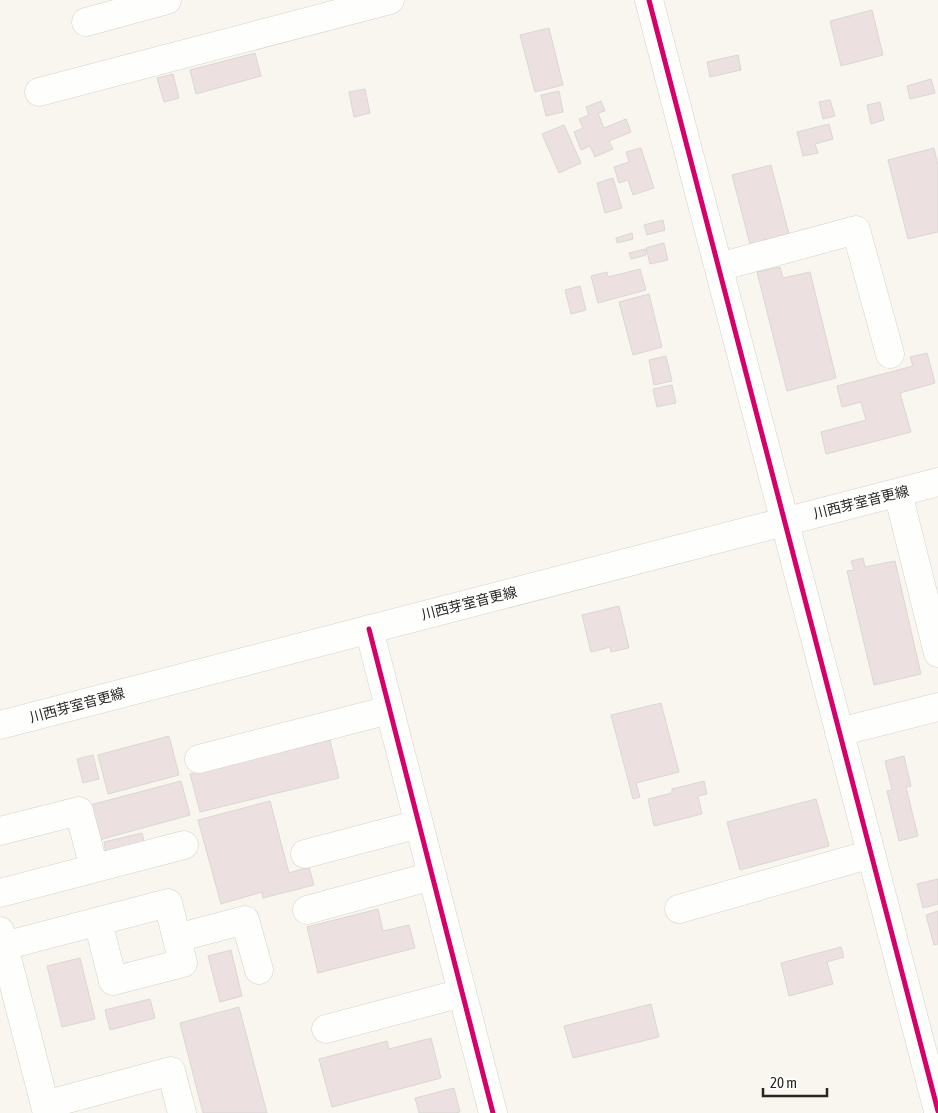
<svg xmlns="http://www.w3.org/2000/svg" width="938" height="1113" viewBox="0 0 938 1113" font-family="'Asap Condensed','Noto Sans JP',sans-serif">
<rect width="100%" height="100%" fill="#f8f6ee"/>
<!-- building -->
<g fill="#ece0e1" stroke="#dad7d4">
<polygon points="872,10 883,55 841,66 830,21"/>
<polygon points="549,28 563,85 535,92 520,35"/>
<polygon points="255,53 261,76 196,94 190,70"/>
<polygon points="738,55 741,70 710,77 707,62"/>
<polygon points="173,74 179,98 164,102 157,78"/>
<polygon points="931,79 935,93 910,99 907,86"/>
<polygon points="365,89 370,113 354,117 349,92"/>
<polygon points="559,91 563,112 546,116 541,95"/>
<polygon points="830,100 835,116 823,119 819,102"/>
<polygon points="601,101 605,111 598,113 604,128 626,119 631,132 609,141 613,149 595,157 590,146 581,150 574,132 583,128 579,119 589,115 586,107"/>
<polygon points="880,102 884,120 871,124 867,105"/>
<polygon points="829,124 833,139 815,144 818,153 803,156 797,132"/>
<polygon points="564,125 581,163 559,173 542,134"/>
<polygon points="641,148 654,188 633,195 628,180 619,183 614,167 629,162 626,152"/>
<polygon points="934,148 938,166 938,232 908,239 888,160"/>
<polygon points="771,165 789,234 750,244 732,175"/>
<polygon points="613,178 622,208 605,213 597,183"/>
<polygon points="663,220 665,230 647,235 644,225"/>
<polygon points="632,233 633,239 617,243 616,238"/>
<polygon points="664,243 668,260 650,264 646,248"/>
<polygon points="645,249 646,255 631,259 629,253"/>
<polygon points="780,267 783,278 810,272 836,378 787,391 757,272"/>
<polygon points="640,269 646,290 598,303 591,276 607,272 608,277"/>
<polygon points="580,286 586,310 571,314 565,290"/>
<polygon points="649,294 662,347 633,355 619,302"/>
<polygon points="927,353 935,383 900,393 911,432 826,454 821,432 866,420 861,402 842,407 837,386 913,366 910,357"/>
<polygon points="666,356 672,381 654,385 649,360"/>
<polygon points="672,385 676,403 657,407 653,389"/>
<polygon points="863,558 865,567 895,561 921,674 874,685 847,571 854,570 851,561"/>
<polygon points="619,606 629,648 611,652 610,647 591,652 582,615"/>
<polygon points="661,703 679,772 636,783 640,797 633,799 611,715"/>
<polygon points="169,736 179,775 108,794 98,755"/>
<polygon points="330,740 339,778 200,812 190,774"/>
<polygon points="93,755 99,779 83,783 77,759"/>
<polygon points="904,756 911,786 906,787 918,836 899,841 887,791 892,790 885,761"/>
<polygon points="181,781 190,815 99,840 90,805"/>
<polygon points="704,781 707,794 698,796 702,814 654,826 648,799 672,793 672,789"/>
<polygon points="816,799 829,846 740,870 727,822"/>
<polygon points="270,801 289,873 309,867 314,885 263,898 262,892 221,904 198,820"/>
<polygon points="142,833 146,850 107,858 104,842"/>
<polygon points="938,879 938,904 923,908 917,884"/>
<polygon points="378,909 383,931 409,925 415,948 318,973 307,927"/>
<polygon points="938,911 938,944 934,945 926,915"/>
<polygon points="841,947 844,957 827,962 833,984 789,996 781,963"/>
<polygon points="231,950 242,996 220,1002 208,956"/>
<polygon points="80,958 95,1019 62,1027 47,966"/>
<polygon points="150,999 155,1018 110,1030 105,1010"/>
<polygon points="651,1004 659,1037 573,1058 564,1026"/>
<polygon points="239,1007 267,1113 203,1113 180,1023"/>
<polygon points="431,1038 441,1078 332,1107 319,1059 387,1041 389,1049"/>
<polygon points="454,1088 460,1112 455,1113 419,1113 415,1098"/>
</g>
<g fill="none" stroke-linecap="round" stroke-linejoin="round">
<!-- minor casing -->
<g stroke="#d4d2cd" stroke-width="29">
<g id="minor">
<polyline points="649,0 938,1111"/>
<polyline points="86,22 167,0"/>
<polyline points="39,92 390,0"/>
<polyline points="719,267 856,230 890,354"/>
<polyline points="898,493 938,653"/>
<polyline points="369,629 493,1113"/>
<polyline points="839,732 938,707"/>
<polyline points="199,759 389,710"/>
<polyline points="0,831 79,811 94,868"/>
<polyline points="305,854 419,824"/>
<polyline points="0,893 184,845"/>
<polyline points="679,909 871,854"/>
<polyline points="307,910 432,876"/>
<polyline points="0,931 47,1113"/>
<polyline points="177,938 245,920 259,970"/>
<polyline points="4,946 168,903 183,963 113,981 98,922"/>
<polyline points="326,1029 462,993"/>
<polyline points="45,1105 171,1071 182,1113"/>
</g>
</g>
<!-- major casing -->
<g stroke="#d4d2cd" stroke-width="29">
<polyline id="major" points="0,725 938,482"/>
</g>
<!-- minor -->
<use href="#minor" stroke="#fefefc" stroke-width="28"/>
<!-- major -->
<use href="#major" stroke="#fefefc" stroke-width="28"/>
<!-- cycleway casing -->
<g stroke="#fff" stroke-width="8">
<g id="cycleway">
<polyline points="649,0 938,1111"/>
<polyline points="369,629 493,1113"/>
</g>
</g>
<!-- cycleway -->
<use href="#cycleway" stroke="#d6006c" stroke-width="5"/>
</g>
<g text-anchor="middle" stroke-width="4" stroke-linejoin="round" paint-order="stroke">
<!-- street labels -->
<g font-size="14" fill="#282621" stroke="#fff">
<text transform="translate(861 502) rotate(-14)" y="5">川西芽室音更線</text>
<text transform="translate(469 603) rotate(-14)" y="5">川西芽室音更線</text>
<text transform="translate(77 705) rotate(-15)" y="5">川西芽室音更線</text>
</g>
</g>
<!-- scale -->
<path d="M763 1088v8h64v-8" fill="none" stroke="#282621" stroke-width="2.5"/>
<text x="770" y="1088" font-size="15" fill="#282621" stroke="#ffffff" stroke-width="4" paint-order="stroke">20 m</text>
</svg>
